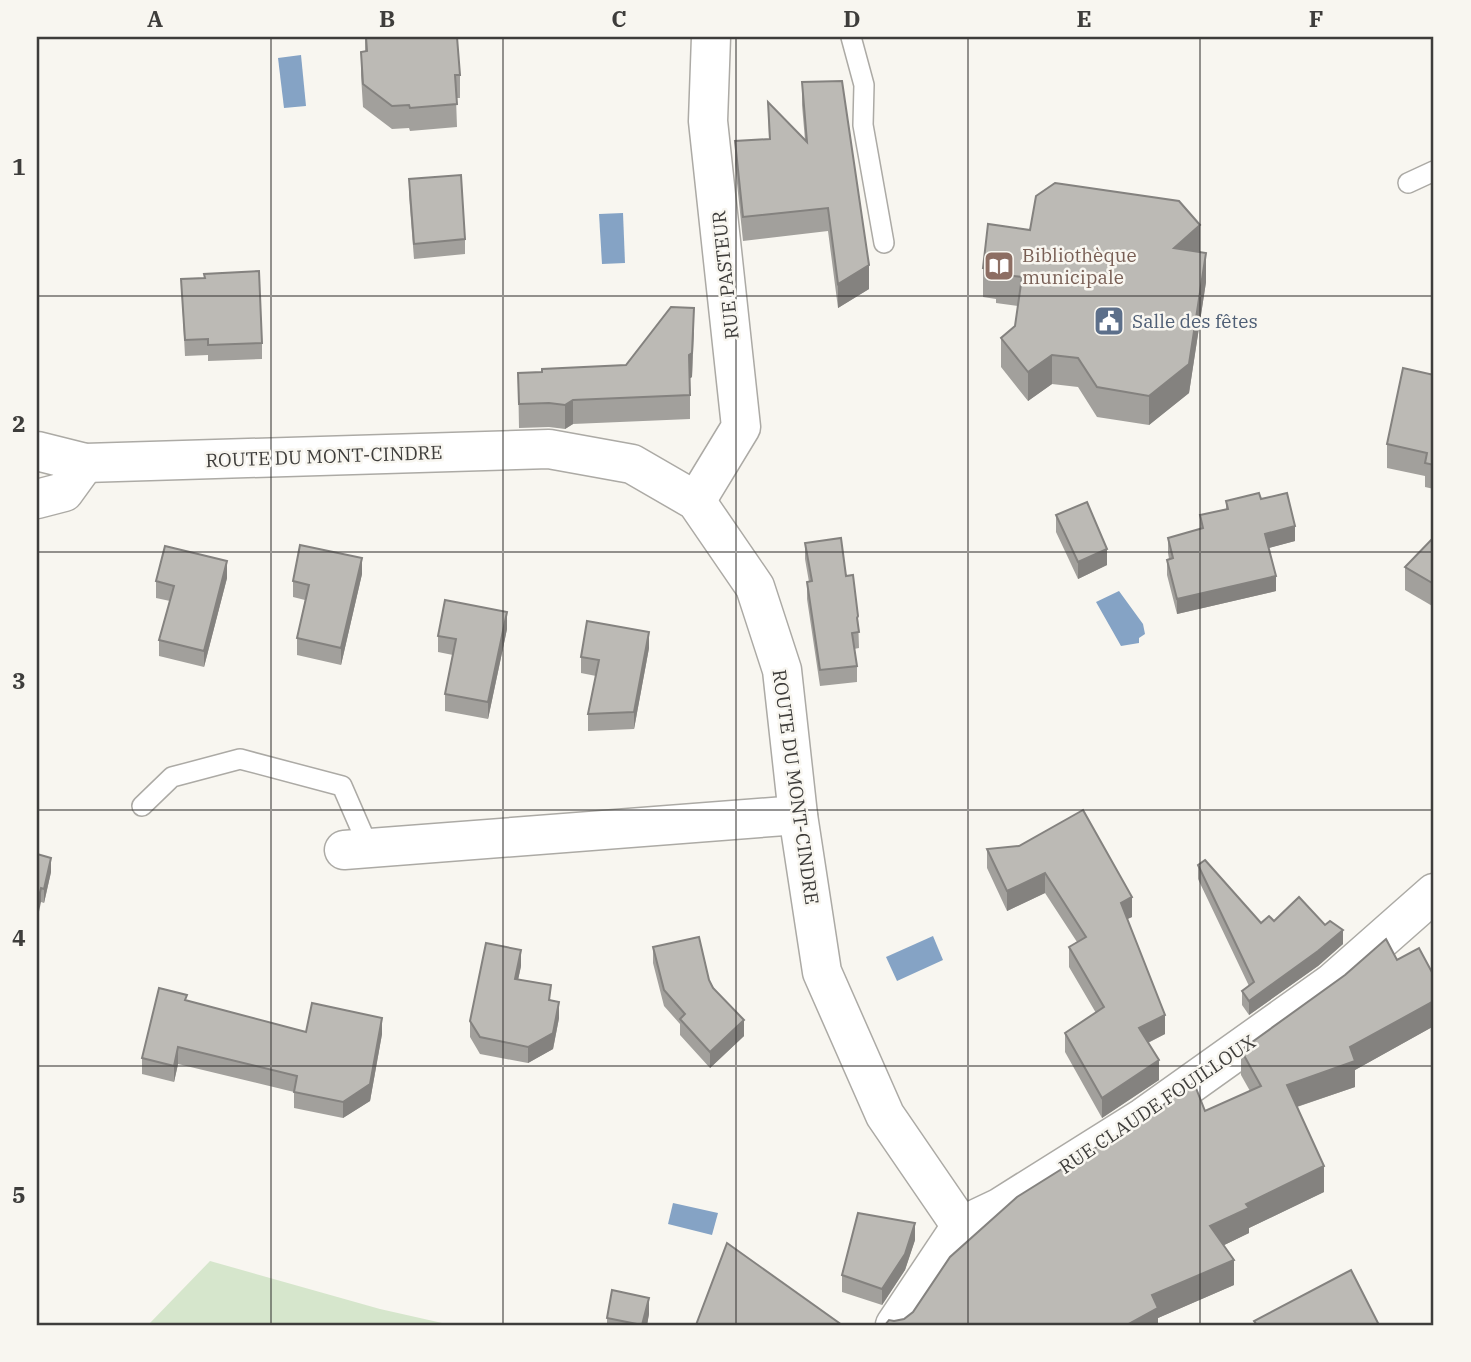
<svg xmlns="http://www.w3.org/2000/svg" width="1471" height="1362" viewBox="0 0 1471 1362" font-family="'IBM Plex Serif',serif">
<rect width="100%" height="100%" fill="#f8f6f0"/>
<!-- green -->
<polygon fill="#d6e6cc" points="210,1261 380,1309 451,1325 148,1325"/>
<!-- water -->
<g fill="#85a3c5">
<polygon points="301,55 306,106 284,108 278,58"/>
<polygon points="623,213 625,263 602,264 599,214"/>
<polygon points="1119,591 1143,624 1145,634 1139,638 1139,643 1121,646 1096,602"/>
<polygon points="933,936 943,960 897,981 886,957"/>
<polygon points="673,1203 718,1213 712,1235 668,1224"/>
</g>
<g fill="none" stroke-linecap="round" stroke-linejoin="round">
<!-- lane casing -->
<g stroke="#acaaa5" stroke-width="22">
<g id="lane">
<polyline points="851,37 864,85 863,125 884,243"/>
<polyline points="1408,183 1434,171"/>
<polyline points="142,806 172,777 240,759 342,786 369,848"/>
</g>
</g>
<!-- street casing -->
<g stroke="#acaaa5" stroke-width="41">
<g id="street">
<polyline points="37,499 64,492 85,463"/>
<polyline points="696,501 741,427 708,121 711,37"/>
<polyline points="344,850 798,815"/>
<polyline points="895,1325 961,1226"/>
</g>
</g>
<!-- secondary casing -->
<g stroke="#acaaa5" stroke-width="41">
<polyline id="secondary" points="37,451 85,463 549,449 632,464 696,501 755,587 782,670 798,815 822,972 885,1115 961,1226 999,1208 1144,1117 1332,983 1434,893"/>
</g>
<!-- lane -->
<use href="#lane" stroke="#fff" stroke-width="19"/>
<!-- street -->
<use href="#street" stroke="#fff" stroke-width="38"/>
<!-- secondary -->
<use href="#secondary" stroke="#fff" stroke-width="38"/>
</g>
<!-- wall -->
<g fill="#a2a09c">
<polygon points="365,37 457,37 460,75 460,98 456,98 457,127 410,131 409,128 392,129 363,107 361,75 361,52 365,51"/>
<polygon points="802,82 869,289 838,308 828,231 743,241 735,164 735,141 769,139 768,102 805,140 802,105"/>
<polygon points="409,179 465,239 465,254 414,259 409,195"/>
<polygon points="1030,230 1200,252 1206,282 1189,393 1149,425 1097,417 1078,387 1052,384 1028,401 1001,367 1001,338 1015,326 1018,306 996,303 996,299 983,297 983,268"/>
<polygon points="204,274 262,343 262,359 208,361 208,355 185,356 181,279 204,278"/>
<polygon points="694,332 692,377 690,378 690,419 573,424 565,429 549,427 519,428 518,373 542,372 626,365"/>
<polygon points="1434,375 1434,489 1425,487 1425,476 1387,468 1387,444"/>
<polygon points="1261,499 1295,541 1268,548 1276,591 1177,614 1167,575 1167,560 1169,559 1168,553 1168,538 1200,529 1200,515 1226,509 1226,501"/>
<polygon points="1056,515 1107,565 1078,579 1056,532"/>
<polygon points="1434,537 1434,607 1405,590 1405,567"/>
<polygon points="805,543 846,576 858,616 859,648 854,649 857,666 857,682 820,686 807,599 807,582 809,582 805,559"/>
<polygon points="362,574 341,665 297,655 297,638 305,600 293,597 293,581"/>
<polygon points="227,578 204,667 159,656 159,640 170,601 156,598 156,581"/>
<polygon points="507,629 488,719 445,711 445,694 453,655 438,652 438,636"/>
<polygon points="649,648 634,729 588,731 588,714 596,676 581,673 581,657"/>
<polygon points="1019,846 1132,917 1127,919 1165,1034 1148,1043 1159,1080 1102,1118 1065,1052 1065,1033 1096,1013 1069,967 1069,947 1077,942 1045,893 1007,911 987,868 987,849"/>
<polygon points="37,854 51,872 44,903 41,902"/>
<polygon points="1198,865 1261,923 1274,921 1343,944 1318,966 1249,1015 1242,1005 1242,991 1249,986 1198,879"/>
<polygon points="653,947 709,980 744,1036 710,1068 680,1035 680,1024 664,1006 653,963"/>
<polygon points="1397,960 1434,976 1434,1026 1355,1070 1355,1087 1297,1107 1324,1192 1249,1228 1249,1233 1224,1245 1234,1285 1158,1318 1158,1325 894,1321 904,1319 1205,1111 1250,1091 1241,1075 1241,1050"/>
<polygon points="521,966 518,979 551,1000 559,1018 553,1049 528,1063 480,1054 470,1037 470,1021"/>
<polygon points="187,1001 306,1032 382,1034 370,1101 343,1118 294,1108 294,1092 178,1064 174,1082 142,1074 142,1058"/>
<polygon points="915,1240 905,1270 882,1305 842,1292 842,1275"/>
<polygon points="649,1314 647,1325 607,1325 607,1318"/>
</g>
<!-- shaded-wall -->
<g fill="#84827f">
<polygon points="1200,225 1200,254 1174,248"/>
<polygon points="1206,253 1206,282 1189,393 1149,425 1149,396"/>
<polygon points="869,265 869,289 838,308 838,284"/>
<polygon points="694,308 692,377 689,379 689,355"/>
<polygon points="1052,355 1052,384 1028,401 1028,372"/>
<polygon points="573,400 573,424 565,429 565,405"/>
<polygon points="1295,526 1295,541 1265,549 1265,534"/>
<polygon points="1107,549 1107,565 1078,579 1078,562"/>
<polygon points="362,558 362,574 341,665 341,648"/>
<polygon points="227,561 227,578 204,667 204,651"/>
<polygon points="1276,576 1276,591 1177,614 1177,599"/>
<polygon points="507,612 507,629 488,719 488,702"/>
<polygon points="649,632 649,648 634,729 634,712"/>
<polygon points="51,858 51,872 44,903 44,889"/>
<polygon points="1045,873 1045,893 1007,911 1007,891"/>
<polygon points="41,888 41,902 37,921 37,906"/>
<polygon points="1132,897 1132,917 1121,922 1121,903"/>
<polygon points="1343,930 1343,944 1318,966 1249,1015 1249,1001"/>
<polygon points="521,950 521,966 515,995 515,979"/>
<polygon points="1434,1001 1434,1026 1355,1070 1355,1087 1287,1110 1287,1085 1350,1047"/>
<polygon points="559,1002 559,1018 553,1049 528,1063 528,1047"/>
<polygon points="1165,1015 1165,1034 1139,1047 1139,1028"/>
<polygon points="382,1018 382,1034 370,1101 343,1118 343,1102"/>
<polygon points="744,1020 744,1036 710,1068 710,1052"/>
<polygon points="178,1047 178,1064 174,1082 174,1066"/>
<polygon points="1159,1060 1159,1080 1102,1118 1102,1098"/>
<polygon points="1324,1166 1324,1192 1249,1228 1249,1233 1210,1252 1210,1226 1246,1204"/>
<polygon points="915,1223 915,1240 905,1270 882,1305 882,1289"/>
<polygon points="1234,1260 1234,1285 1158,1318 1158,1325 1127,1325 1152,1295"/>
<polygon points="649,1298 649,1314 647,1325 642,1325"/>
</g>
<!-- building -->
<g fill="#bcbab5" stroke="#84827f" stroke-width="2">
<polygon points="366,37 457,37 460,75 455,75 457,104 410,108 409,105 392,106 363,84 361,52 367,51"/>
<polygon points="842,81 869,265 838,284 828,208 743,217 735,141 770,139 768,102 807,142 802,82"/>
<polygon points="461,175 465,239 414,244 409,179"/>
<polygon points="1055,183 1179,201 1200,225 1174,248 1206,253 1189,364 1149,396 1097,387 1078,358 1052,355 1028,372 1001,338 1015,326 1022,277 996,274 996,269 983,268 988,224 1030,230 1036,196"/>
<polygon points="259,271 262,343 208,345 208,339 185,340 181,279 205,278 204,274"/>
<polygon points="671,307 694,308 692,353 689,355 690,395 573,400 565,405 549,403 519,404 518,373 542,372 542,369 626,365"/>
<polygon points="1403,368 1434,375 1434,465 1425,463 1427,453 1387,444"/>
<polygon points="1259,493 1261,499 1287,493 1295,526 1265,534 1276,576 1177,599 1167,560 1173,558 1168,538 1203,528 1200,515 1228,509 1226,501"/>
<polygon points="1087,502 1107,549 1078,562 1056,515"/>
<polygon points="1434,537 1434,584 1405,567"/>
<polygon points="841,538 846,576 853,575 858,616 857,618 859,632 852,633 857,666 820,670 807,582 812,581 805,543"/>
<polygon points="300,545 362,558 341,648 297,638 309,585 293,581"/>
<polygon points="165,546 227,561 204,651 159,640 174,586 156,581"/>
<polygon points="445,600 507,612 488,702 445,694 456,639 438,636"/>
<polygon points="587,621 649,632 634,712 588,714 599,660 581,657"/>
<polygon points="1083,810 1132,897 1121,903 1165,1015 1139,1028 1159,1060 1102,1098 1065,1033 1104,1007 1069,947 1086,937 1045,873 1007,891 987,849 1019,846"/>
<polygon points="37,854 51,858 44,889 41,888 37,906"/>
<polygon points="1205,860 1261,923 1269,916 1274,921 1299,897 1325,925 1330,921 1343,930 1318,951 1249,1001 1242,991 1254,982 1198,865"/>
<polygon points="699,937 709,980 713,988 744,1020 710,1052 680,1019 685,1014 664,990 653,947"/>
<polygon points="1386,939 1397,960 1419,948 1434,976 1434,1001 1350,1047 1355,1061 1287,1085 1324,1166 1246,1204 1249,1208 1210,1226 1234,1260 1152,1295 1158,1308 1127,1325 885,1325 889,1320 894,1321 904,1319 913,1312 950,1257 1017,1197 1156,1110 1194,1083 1205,1111 1261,1086 1241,1050 1345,975"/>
<polygon points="486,943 521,950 515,979 551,985 549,1000 559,1002 553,1033 528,1047 480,1037 470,1021"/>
<polygon points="159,988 187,995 185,1000 306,1032 312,1003 382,1018 370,1084 343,1102 294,1092 297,1076 178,1047 174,1066 142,1058"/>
<polygon points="858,1213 915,1223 905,1254 882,1289 842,1275"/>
<polygon points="727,1243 842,1325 696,1325"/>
<polygon points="1351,1270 1379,1325 1257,1325 1254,1321"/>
<polygon points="612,1290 649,1298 642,1325 607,1318"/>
</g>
<!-- grid -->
<path fill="none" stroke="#3e3d3b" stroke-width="2" stroke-opacity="0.55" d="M271,37V1325M503,37V1325M736,37V1325M968,37V1325M1200,37V1325M37,296H1434M37,552H1434M37,810H1434M37,1066H1434"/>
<!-- icons -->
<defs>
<g id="library-square" transform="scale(1.575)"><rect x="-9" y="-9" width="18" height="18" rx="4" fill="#8d6e63" stroke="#f8f6f0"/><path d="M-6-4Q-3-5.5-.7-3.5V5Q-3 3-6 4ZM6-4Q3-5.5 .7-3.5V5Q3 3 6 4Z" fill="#fff"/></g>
<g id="civic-square" transform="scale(1.575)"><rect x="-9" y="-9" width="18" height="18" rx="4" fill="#5c6f8a" stroke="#f8f6f0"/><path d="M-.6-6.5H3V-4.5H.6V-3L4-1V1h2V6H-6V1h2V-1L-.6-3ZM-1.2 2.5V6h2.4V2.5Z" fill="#fff"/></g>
</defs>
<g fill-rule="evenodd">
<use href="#library-square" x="999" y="266"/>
<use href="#civic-square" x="1109" y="321"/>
</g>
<g text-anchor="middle" stroke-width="5" stroke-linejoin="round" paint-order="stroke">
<!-- education labels -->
<g font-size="19" fill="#785e54" stroke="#f8f6f0" text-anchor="start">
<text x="1022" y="262">Bibliothèque<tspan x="1022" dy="22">municipale</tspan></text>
</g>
<!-- street labels -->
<g font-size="19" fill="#3e3d3b" stroke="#f8f6f0">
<text transform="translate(725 275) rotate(-96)" y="7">RUE PASTEUR</text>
<text transform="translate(324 456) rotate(-2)" y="7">ROUTE DU MONT-CINDRE</text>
<text transform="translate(796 787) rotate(82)" y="7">ROUTE DU MONT-CINDRE</text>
<text transform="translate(1157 1104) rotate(-34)" y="7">RUE CLAUDE FOUILLOUX</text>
</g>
<!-- service labels -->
<g font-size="19" fill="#4e5e75" stroke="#f8f6f0" text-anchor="start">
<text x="1132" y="328">Salle des fêtes</text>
</g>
</g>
<!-- border -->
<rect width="1471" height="1362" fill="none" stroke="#f8f6f0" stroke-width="77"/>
<rect x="38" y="38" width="1394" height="1286" fill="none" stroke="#3e3d3b" stroke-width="2.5"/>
<g font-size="23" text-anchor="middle" font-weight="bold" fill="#3e3d3b">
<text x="155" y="27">A</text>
<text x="387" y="27">B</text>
<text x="619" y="27">C</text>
<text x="852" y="27">D</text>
<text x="1084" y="27">E</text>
<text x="1316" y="27">F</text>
<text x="19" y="175">1</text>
<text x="19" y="432">2</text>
<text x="19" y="689">3</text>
<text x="19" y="946">4</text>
<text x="19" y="1203">5</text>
</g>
</svg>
